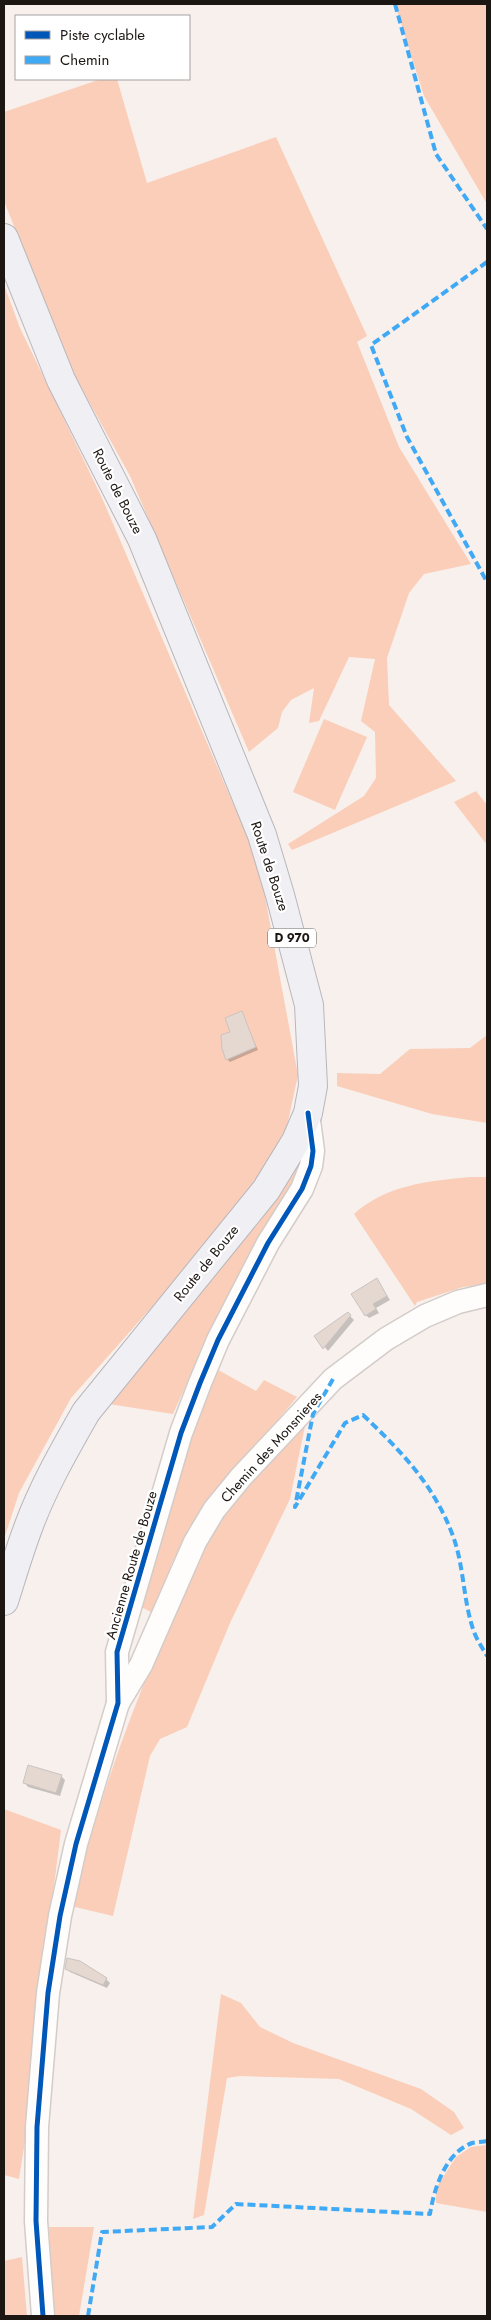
<svg xmlns="http://www.w3.org/2000/svg" width="491" height="2320" viewBox="0 0 491 2320" font-family="Jost,sans-serif">
<rect width="100%" height="100%" fill="#f8f0ec"/>
<!-- green -->
<g fill="#faceb9">
<polygon points="395,4 487,4 487,204 424,96"/>
<polygon points="101,79 117,79 147,183 276,137 367,336 357,342 399,447 471,564 424,574 409,593 387,658 389,705 456,781 292,850 288,844 364,796 376,778 375,732 361,721 375,659 349,657 319,721 309,723 314,688 291,700 282,712 278,728 249,752 130,476 71,369 4,201 4,112"/>
<polygon points="4,285 20,328 102,498 259,864 298,1075 287,1126 266,1166 174,1282 71,1398 19,1493 4,1539"/>
<polygon points="324,719 367,737 335,810 293,792"/>
<polygon points="476,791 487,805 487,845 454,802"/>
<polygon points="487,1035 487,1123 432,1114 337,1086 337,1073 380,1074 410,1049 470,1048"/>
<path d="M301,1158L305,1160L202,1350L173,1414L109,1404C124,1384 138,1361 154,1342C205,1281 264,1229 301,1158Z"/>
<path d="M470,1177H487V1284L463,1287L417,1302L415,1306L354,1214C386,1185 428,1181 470,1177Z"/>
<polygon points="213,1367 256,1391 264,1380 297,1397 190,1526 172,1563 153,1613 139,1606 197,1411"/>
<path d="M305,1426L290,1499L230,1623L187,1727L160,1739L150,1756L113,1916L71,1906C95,1816 124,1727 162,1641C173,1616 183,1590 195,1565C221,1513 261,1464 305,1426Z"/>
<polygon points="4,1809 61,1830 32,2061 25,2141 19,2179 4,2175"/>
<polygon points="221,1994 241,2003 260,2027 293,2043 421,2089 454,2112 464,2128 451,2135 411,2109 339,2079 240,2076 227,2078 204,2215 193,2219"/>
<polygon points="487,2145 487,2212 436,2203 436,2188 456,2157 471,2147"/>
<polygon points="49,2227 94,2227 79,2316 54,2316"/>
<polygon points="22,2257 27,2316 4,2316 4,2261"/>
</g>
<!-- shadow -->
<g fill="#0003">
<polygon points="241,1013 258,1050 230,1062 227,1059 232,1033"/>
<polygon points="377,1280 390,1300 376,1308 379,1313 369,1318 366,1315"/>
<polygon points="348,1314 354,1320 328,1351 316,1336"/>
<polygon points="61,1776 65,1780 60,1796 28,1787 25,1783"/>
<polygon points="66,1968 106,1979 110,1983 107,1988 70,1972"/>
</g>
<!-- building -->
<g fill="#e5d8d1" stroke="#cac3bf">
<polygon points="242,1011 256,1047 226,1060 222,1049 221,1035 230,1032 225,1018"/>
<polygon points="377,1278 387,1296 373,1304 376,1309 365,1316 351,1294"/>
<polygon points="348,1312 351,1315 323,1349 314,1336"/>
<polygon points="28,1765 62,1775 56,1793 23,1783"/>
<polygon points="67,1958 80,1961 107,1978 103,1985 65,1969"/>
</g>
<g fill="none" stroke-linecap="round" stroke-linejoin="round">
<!-- minor casing -->
<g stroke="#d3ccc8" stroke-width="25">
<g id="minor">
<polyline points="118,1703 141,1665 195,1542 214,1510 241,1477 333,1379 386,1339 425,1316 458,1302 487,1295"/>
<polyline points="43,2316 36,2221 37,2127 48,1993 60,1916 76,1844 118,1703 117,1652 181,1433 200,1383 218,1340 268,1243 302,1189 311,1166 313,1151 308,1113"/>
</g>
</g>
<!-- major casing -->
<g stroke="#b8b6bc" stroke-width="30">
<path id="major" d="M4,238L61,380L142,539L262,835L280,895L309,1005L313,1086L308,1113L296,1141L266,1190L86,1412C65,1449 43,1487 28,1528C19,1552 12,1576 4,1601"/>
</g>
<!-- minor -->
<use href="#minor" stroke="#fefdfc" stroke-width="22"/>
<!-- major -->
<use href="#major" stroke="#f0f0f4" stroke-width="28"/>
<!-- quiet -->
<g stroke="#3fa9f5" stroke-width="4" stroke-dasharray="8 4" stroke-linecap="butt">
<polyline points="395,4 436,154 487,229"/>
<polyline points="487,262 371,345 407,437 487,582"/>
<path d="M333,1379L313,1414L295,1507L345,1423L363,1415C402,1452 434,1485 453,1536C464,1566 463,1599 473,1629C476,1639 482,1647 487,1656"/>
<path d="M88,2316L102,2232L212,2227L236,2204L430,2214C434,2189 445,2153 472,2143C476,2142 483,2142 487,2141"/>
</g>
<!-- cycleway casing -->
<g stroke="#fff" stroke-width="8">
<polyline id="cycleway" points="43,2316 36,2221 37,2127 48,1993 60,1916 76,1844 118,1703 117,1652 181,1433 200,1383 218,1340 268,1243 302,1189 311,1166 313,1151 308,1113"/>
</g>
<!-- cycleway -->
<use href="#cycleway" stroke="#0057b8" stroke-width="5"/>
</g>
<g text-anchor="middle" stroke-width="4.5" stroke-linejoin="round" paint-order="stroke">
<!-- shield labels -->
<rect fill="#fff" stroke="#615d5a" stroke-width="1" x="268" y="928.5" width="48" height="19" rx="4"/>
<g font-size="12" font-weight="bold" fill="#1d1714">
<text x="292" y="942">D 970</text>
</g>
<!-- street labels -->
<g font-size="14" fill="#1d1714" stroke="#fff">
<text transform="translate(118 491) rotate(63)" y="5">Route de Bouze</text>
<text transform="translate(270 866) rotate(72)" y="5">Route de Bouze</text>
<text transform="translate(206 1263) rotate(-51)" y="5">Route de Bouze</text>
<text transform="translate(271 1447) rotate(-48)" y="5">Chemin des Monsnieres</text>
<text transform="translate(131 1565) rotate(-74)" y="5">Ancienne Route de Bouze</text>
</g>
</g>
<!-- border -->
<rect width="491" height="2320" fill="none" stroke="#1d1714" stroke-width="10"/>
<!-- legend -->
<rect x="15" y="15" width="175" height="65" fill="#ffffff" stroke="#a5a2a1"/>
<rect x="25" y="31" width="25" height="8" fill="#0057b8" stroke="#a5a2a1"/>
<text x="60" y="40" font-size="15" fill="#1d1714">Piste cyclable</text>
<rect x="25" y="56" width="25" height="8" fill="#3fa9f5" stroke="#a5a2a1"/>
<text x="60" y="65" font-size="15" fill="#1d1714">Chemin</text>
</svg>
